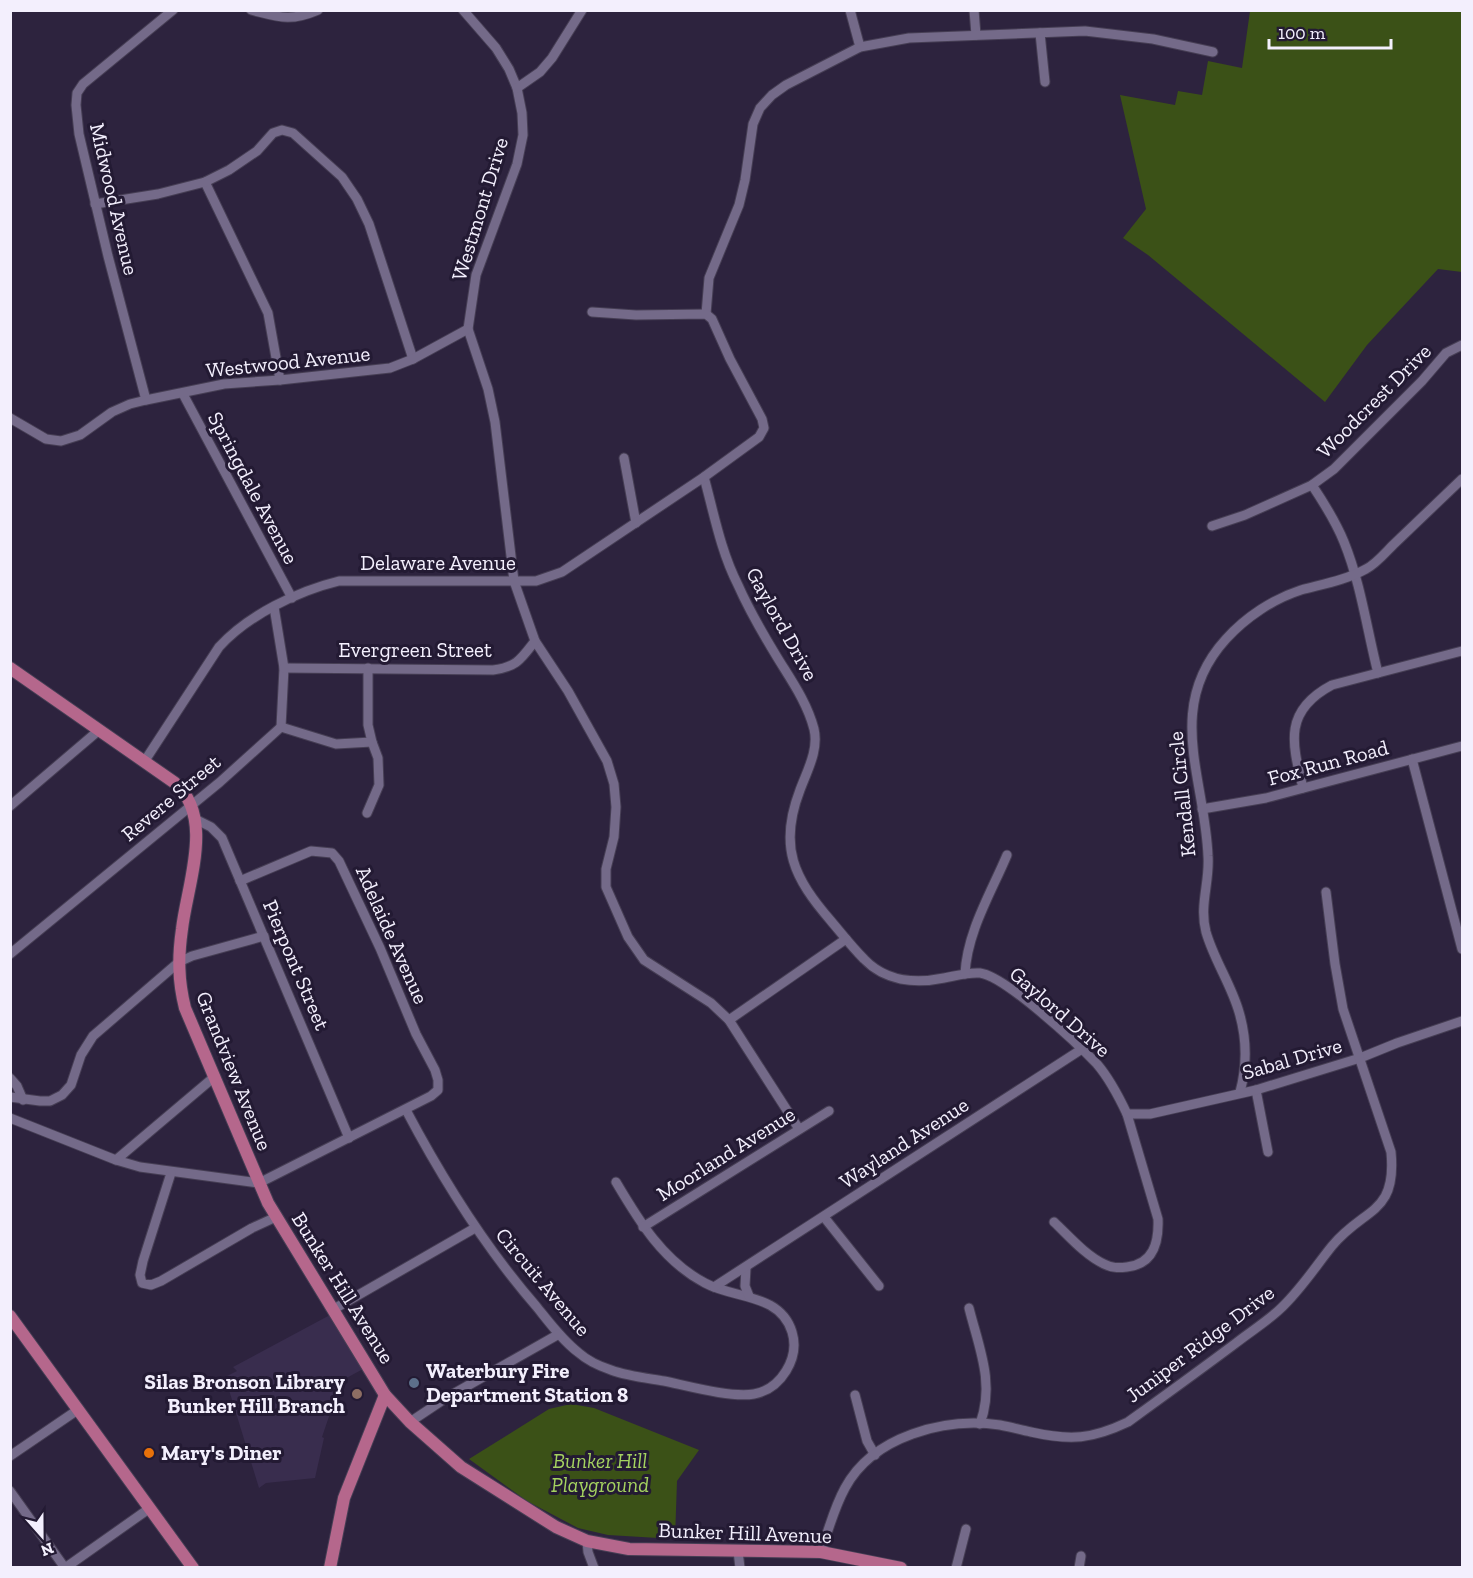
<svg xmlns="http://www.w3.org/2000/svg" width="1473" height="1578" viewBox="0 0 1473 1578" font-family="'Zilla Slab',serif">
<rect width="100%" height="100%" fill="#2d233e"/>
<!-- built -->
<polygon fill="#392d4e" points="330,1315 363,1369 341,1381 322,1437 324,1438 315,1478 266,1483 259,1488 225,1377 237,1371 233,1367"/>
<!-- green -->
<g fill="#3b5117">
<polygon points="1250,11 1462,11 1462,272 1438,269 1367,345 1325,402 1148,255 1123,238 1146,209 1120,95 1175,105 1178,91 1202,95 1208,61 1242,68"/>
<polygon points="571,1404 594,1408 699,1450 677,1481 675,1539 608,1535 578,1528 527,1501 469,1459 549,1409"/>
</g>
<g fill="none" stroke-linecap="round" stroke-linejoin="round">
<!-- minor casing -->
<g stroke="#463e54" stroke-width="11">
<g id="minor">
<path d="M251,10C279,17 290,22 318,10"/>
<polyline points="463,10 496,48 509,69 517,88 522,113 523,135 517,164 476,275 468,329 488,389 495,422 514,581 535,641 568,691 607,761 614,784 616,807 614,837 606,869 606,887 628,937 644,960 711,1003 729,1020 799,1129"/>
<polyline points="850,10 860,47"/>
<polyline points="974,10 976,35"/>
<polyline points="1040,33 1045,82"/>
<polyline points="517,88 540,72 552,58 582,10"/>
<polyline points="205,182 268,313 280,380"/>
<polyline points="95,204 158,194 205,182 229,170 257,151 273,133 282,130 293,133 342,177 357,199 369,224 413,359"/>
<polyline points="706,314 709,278 739,205 745,180 753,124 760,108 772,95 786,85 860,47 909,38 1085,31 1153,39 1213,52"/>
<polyline points="183,394 292,598"/>
<polyline points="146,400 108,256 79,134 76,105 77,93 83,84 173,10"/>
<polyline points="10,418 46,439 61,441 80,435 112,412 130,404 146,400 224,384 280,380 390,368 413,359 468,329"/>
<polyline points="624,458 636,523"/>
<path d="M704,477C714,514 721,552 738,585C749,610 763,634 777,657C791,680 807,702 814,729C819,750 807,771 800,790C778,847 794,878 831,921C842,934 852,947 864,959C885,981 915,984 944,978C955,976 968,972 980,973C1005,976 1078,1044 1097,1064C1109,1078 1119,1097 1127,1114L1158,1219C1159,1243 1153,1264 1127,1267C1118,1268 1112,1268 1104,1264C1085,1255 1069,1236 1054,1222"/>
<path d="M1312,485C1324,503 1336,522 1344,542C1361,584 1367,630 1378,673"/>
<polyline points="1212,526 1245,515 1312,485 1334,469 1422,381 1446,353 1462,345"/>
<polyline points="274,607 284,668 281,727"/>
<path d="M284,668L493,670C517,667 521,659 535,641"/>
<polyline points="1412,759 1462,949"/>
<path d="M144,762L219,647C248,615 298,591 339,581H536L562,572L704,477L759,437L764,428L762,419L730,359L712,319L706,314L636,315L592,312"/>
<path d="M1303,788C1292,743 1283,711 1332,685L1462,651"/>
<polyline points="10,806 98,731"/>
<polyline points="1202,809 1266,798 1462,746"/>
<polyline points="367,813 379,785 378,758 372,742 368,725 368,668"/>
<polyline points="195,819 211,827 222,838 349,1138"/>
<polyline points="10,954 220,782 281,727 336,744 372,742"/>
<path d="M965,974C967,932 991,893 1007,855"/>
<polyline points="729,1020 846,939"/>
<polyline points="10,1078 17,1086 23,1100"/>
<polyline points="1256,1090 1268,1152"/>
<path d="M1240,1092C1247,1066 1247,1039 1239,1012C1231,984 1214,960 1206,932C1199,905 1210,882 1208,856C1205,778 1164,707 1226,639C1246,617 1273,599 1301,590C1323,584 1346,580 1366,569C1376,564 1385,553 1393,545C1416,523 1439,501 1462,479"/>
<polyline points="10,1097 40,1101 50,1101 62,1095 71,1085 81,1055 93,1036 179,962 192,956 264,936"/>
<path d="M406,1110C443,1180 484,1246 536,1306C549,1322 562,1340 579,1353C588,1361 599,1366 611,1370C627,1376 646,1378 664,1381C688,1386 731,1398 754,1394C781,1389 800,1358 792,1332C780,1293 734,1299 705,1283C663,1261 639,1221 616,1182"/>
<polyline points="1127,1114 1150,1114 1256,1090 1360,1058 1397,1043 1462,1021"/>
<polyline points="10,1118 116,1160 140,1167 259,1183 431,1096 438,1090 438,1080 435,1070 416,1034 380,948 339,861 332,853 311,851 240,881"/>
<polyline points="116,1160 213,1078"/>
<polyline points="171,1173 143,1261 140,1275 142,1283 151,1285 161,1281 252,1228 276,1217"/>
<polyline points="824,1217 879,1286"/>
<polyline points="643,1227 829,1111"/>
<polyline points="746,1268 745,1286 749,1296"/>
<polyline points="714,1287 1082,1049"/>
<path d="M969,1308C979,1348 995,1383 980,1424"/>
<polyline points="334,1309 475,1228"/>
<polyline points="855,1395 867,1441 875,1455"/>
<polyline points="410,1422 446,1398 559,1334"/>
<polyline points="10,1456 79,1409"/>
<polyline points="10,1491 65,1568"/>
<polyline points="587,1541 588,1552 594,1568"/>
<polyline points="738,1551 740,1568"/>
<path d="M821,1552C828,1531 834,1508 845,1488C873,1436 945,1417 1000,1425C1011,1427 1021,1430 1031,1432C1071,1441 1092,1439 1128,1422C1164,1396 1200,1370 1236,1343C1250,1332 1266,1322 1279,1310C1300,1291 1315,1267 1332,1246C1364,1207 1397,1215 1391,1152L1343,1009L1335,964L1326,892"/>
<polyline points="65,1568 150,1508"/>
<polyline points="956,1568 966,1529"/>
<polyline points="1079,1568 1081,1556"/>
</g>
</g>
<!-- major casing -->
<g stroke="#463e54" stroke-width="14">
<g id="major">
<path d="M10,668L175,783C215,817 187,885 182,929C178,957 178,980 185,1008L268,1203L385,1395L410,1422L461,1467L556,1527L587,1541L629,1549L821,1552L901,1568"/>
<polyline points="10,1316 193,1568"/>
<polyline points="330,1568 344,1498 385,1395"/>
</g>
</g>
<!-- minor -->
<use href="#minor" stroke="#746a89" stroke-width="9"/>
<!-- major -->
<use href="#major" stroke="#b5678c" stroke-width="12"/>
</g>
<!-- markers -->
<circle fill="#5c6f8a" stroke="#231a33" stroke-width="2" cx="414" cy="1383" r="6"/>
<circle fill="#8d6e63" stroke="#231a33" stroke-width="2" cx="357" cy="1394" r="6"/>
<circle fill="#e8710a" stroke="#231a33" stroke-width="2" cx="149" cy="1453" r="6"/>
<g text-anchor="middle" stroke-width="6" stroke-linejoin="round" paint-order="stroke">
<!-- street labels -->
<g font-size="21" fill="#f3effd" stroke="#231a33">
<text transform="translate(114 199) rotate(77)" y="7">Midwood Avenue</text>
<text transform="translate(480 209) rotate(-73)" y="7">Westmont Drive</text>
<text transform="translate(288 362) rotate(-6)" y="7">Westwood Avenue</text>
<text transform="translate(1374 401) rotate(-45)" y="7">Woodcrest Drive</text>
<text transform="translate(253 488) rotate(62)" y="7">Springdale Avenue</text>
<text x="438" y="570">Delaware Avenue</text>
<text transform="translate(782 624) rotate(61)" y="7">Gaylord Drive</text>
<text x="415" y="657">Evergreen Street</text>
<text transform="translate(1328 763) rotate(-15)" y="7">Fox Run Road</text>
<text transform="translate(1182 794) rotate(-96)" y="7">Kendall Circle</text>
<text transform="translate(171 798) rotate(-40)" y="7">Revere Street</text>
<text transform="translate(392 935) rotate(66)" y="7">Adelaide Avenue</text>
<text transform="translate(296 965) rotate(67)" y="7">Pierpont Street</text>
<text transform="translate(1060 1012) rotate(41)" y="7">Gaylord Drive</text>
<text transform="translate(1292 1059) rotate(-16)" y="7">Sabal Drive</text>
<text transform="translate(234 1071) rotate(68)" y="7">Grandview Avenue</text>
<text transform="translate(904 1143) rotate(-33)" y="7">Wayland Avenue</text>
<text transform="translate(726 1154) rotate(-32)" y="7">Moorland Avenue</text>
<text transform="translate(543 1282) rotate(50)" y="7">Circuit Avenue</text>
<text transform="translate(343 1288) rotate(58)" y="7">Bunker Hill Avenue</text>
<text transform="translate(1200 1344) rotate(-37)" y="7">Juniper Ridge Drive</text>
<text transform="translate(745 1533) rotate(2)" y="7">Bunker Hill Avenue</text>
</g>
<!-- poi labels -->
<g font-size="21" font-weight="bold" fill="#f3effd" stroke="#231a33" text-anchor="start">
<text x="426" y="1378">Waterbury Fire<tspan x="426" dy="24">Department Station 8</tspan></text>
<text x="345" y="1389" text-anchor="end">Silas Bronson Library<tspan x="345" dy="24">Bunker Hill Branch</tspan></text>
<text x="161" y="1460">Mary's Diner</text>
</g>
<!-- park labels -->
<g font-size="21" font-style="italic" fill="#a5d360" stroke="#231a33">
<text x="600" y="1468">Bunker Hill<tspan x="600" dy="24">Playground</tspan></text>
</g>
</g>
<!-- border -->
<rect width="1473" height="1578" fill="none" stroke="#f3effd" stroke-width="24"/>
<!-- north arrow -->
<g transform="translate(42 1536) rotate(159)" stroke="#231a33" stroke-width="4.5" paint-order="stroke">
<path d="M0-4.5L10 22L0 15L-10 22Z" fill="#f3effd"/>
<text y="-9" font-size="16" font-weight="bold" text-anchor="middle" fill="#f3effd">N</text>
</g>
<!-- scale -->
<path d="M1269 39v9h122v-9" fill="none" stroke="#f3effd" stroke-width="3"/>
<text x="1278" y="39" font-size="18" fill="#f3effd" stroke="#231a33" stroke-width="4.5" paint-order="stroke">100 m</text>
</svg>
